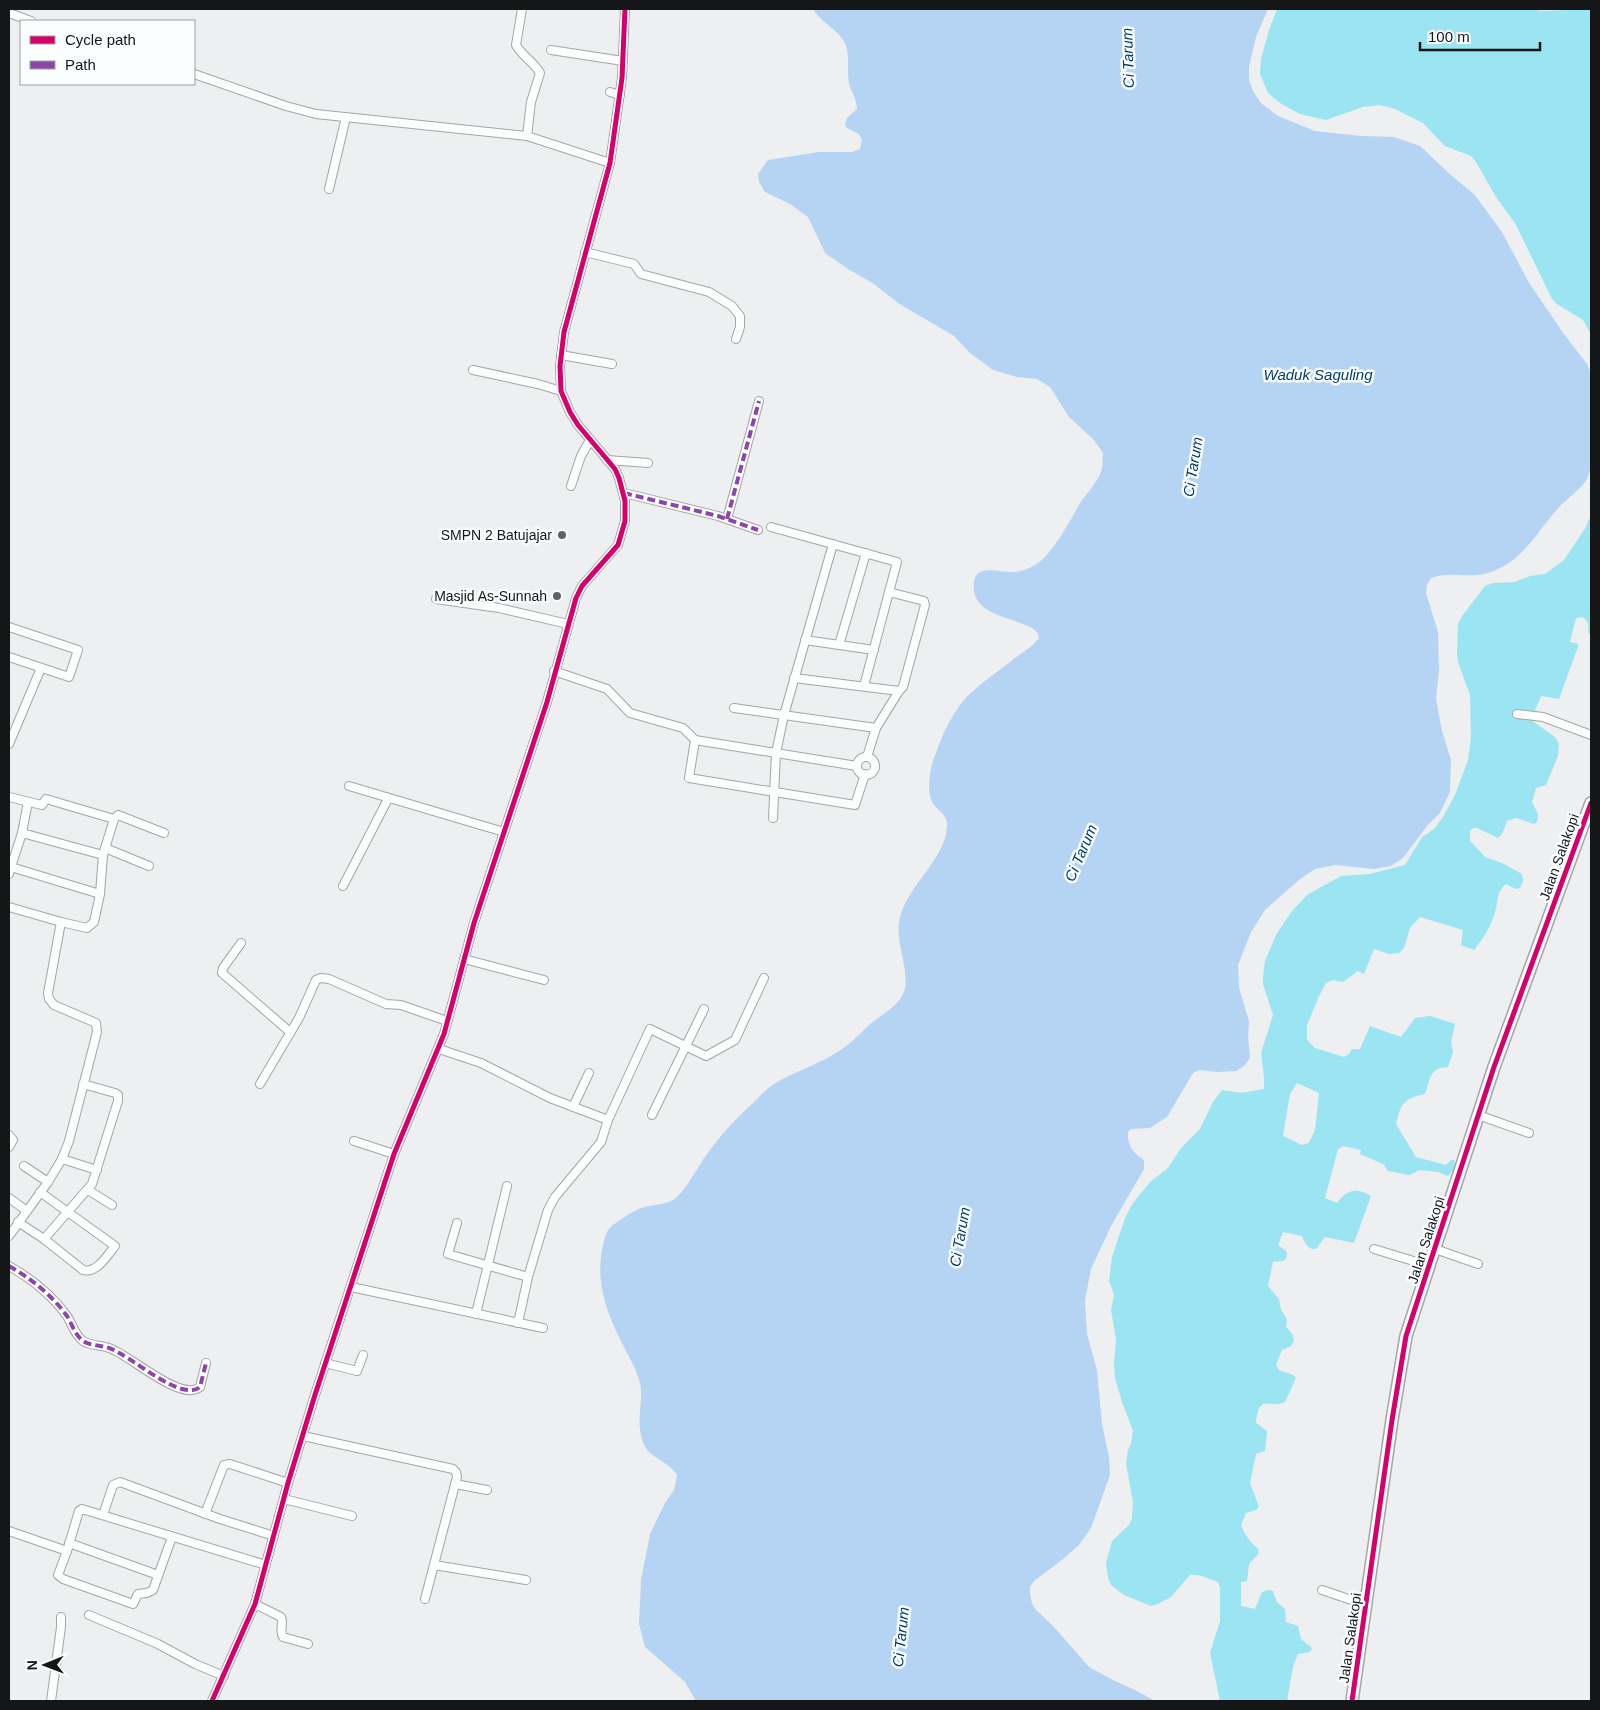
<svg xmlns="http://www.w3.org/2000/svg" width="1600" height="1710" viewBox="0 0 1600 1710" font-family="Arial,sans-serif">
<rect width="100%" height="100%" fill="#edeff0"/>
<!-- green -->
<g fill="#9be4f1" fill-rule="evenodd">
<polygon points="1277,9 1533,9 1541,11 1591,9 1591,334 1583,320 1557,304 1552,299 1515,223 1496,197 1476,162 1471,156 1445,146 1423,123 1395,109 1380,105 1363,107 1326,120 1300,114 1280,103 1268,93 1260,74 1261,59 1269,30"/>
<path d="M1591,514V635L1588,633C1589,626 1589,621 1582,617L1576,618L1570,642L1579,644L1559,699L1541,696L1531,720L1555,737L1559,744L1558,756L1546,785L1536,788L1532,802L1538,814L1537,822L1534,824L1516,818L1507,821L1503,832L1498,838L1477,828H1473L1470,831V841L1485,857L1502,863L1522,874L1523,881L1520,888L1516,889L1506,884C1495,894 1499,899 1495,912C1491,927 1483,939 1474,950L1461,945L1463,930L1420,917L1410,928L1404,948L1399,953L1389,954L1374,949L1364,974L1358,971L1343,982L1333,980L1326,983L1320,994L1307,1025V1040L1315,1048L1344,1057L1349,1054L1352,1049H1360L1370,1026L1401,1037L1415,1018L1430,1016L1455,1024L1451,1042L1453,1052L1448,1067C1429,1068 1431,1078 1425,1094C1403,1099 1401,1103 1396,1124L1416,1157L1446,1165L1451,1160H1454C1457,1167 1452,1172 1448,1176L1438,1172L1420,1170L1409,1175L1388,1171L1383,1164L1360,1154L1361,1150L1343,1146L1338,1149L1325,1198L1337,1203C1347,1190 1356,1187 1371,1196L1354,1243L1325,1237L1316,1249C1308,1250 1305,1243 1302,1236L1283,1232L1278,1245L1287,1252L1286,1259L1283,1261L1273,1262L1268,1286L1279,1299L1281,1310L1287,1319L1286,1327C1292,1333 1297,1338 1291,1346L1282,1350L1276,1365L1279,1370L1293,1375L1296,1378L1285,1402C1270,1410 1259,1391 1256,1423L1267,1431L1265,1451L1256,1454L1250,1483L1259,1507L1256,1510L1246,1513L1241,1525C1245,1535 1250,1542 1258,1549L1259,1553L1249,1564L1247,1581L1241,1582V1606L1255,1609L1262,1592L1269,1590L1273,1591L1277,1602L1285,1609L1286,1622L1298,1626L1301,1639L1312,1648L1310,1652L1298,1654L1293,1667L1287,1701H1220L1210,1653L1220,1621V1588L1218,1582C1209,1579 1200,1574 1190,1575L1171,1597L1158,1604L1151,1606L1124,1595L1111,1585L1108,1578L1106,1563L1112,1541L1129,1525L1132,1518L1133,1502L1126,1464L1128,1450L1131,1444L1133,1431L1122,1402L1115,1378L1114,1363L1116,1339L1111,1310L1114,1295L1109,1281L1112,1257L1125,1218L1133,1203L1151,1181L1168,1168L1181,1148L1200,1129L1213,1102L1222,1090L1241,1093L1264,1089V1077L1261,1053L1273,1015L1263,984V976L1265,961L1277,933L1292,911L1307,895L1341,876L1370,874L1405,865L1422,837L1434,829L1443,817L1455,795L1468,760L1471,737L1470,695L1458,662L1457,655L1458,624L1462,616L1485,586L1493,583L1515,582L1530,576L1545,574L1564,560L1586,527ZM1297,1083L1319,1093L1315,1130L1309,1143L1302,1145L1283,1136L1290,1094Z"/>
</g>
<!-- water -->
<path fill="#b5d4f3" d="M813,9H1268L1256,37L1249,67V80L1253,91L1261,103L1278,116L1315,131L1361,136L1394,137L1420,146L1453,177L1474,194L1502,232L1529,283L1564,334L1587,364L1591,373V468C1589,472 1588,478 1585,482C1578,491 1568,498 1560,506C1535,533 1523,564 1484,574C1465,578 1449,571 1431,578L1427,585L1426,593L1438,632L1439,670L1436,699L1442,731L1451,760L1450,792L1440,813L1427,826L1403,858L1391,866L1374,869L1335,865L1315,869L1300,879L1265,910L1251,932L1238,965L1239,988L1249,1021L1248,1037L1250,1058L1244,1066L1236,1071L1217,1072L1200,1070L1193,1073L1167,1117L1150,1128L1131,1129L1128,1132C1127,1145 1133,1153 1144,1160V1169L1111,1226L1091,1269L1085,1300L1087,1334L1097,1370L1102,1424L1109,1457L1110,1475L1091,1528L1079,1545L1063,1559L1034,1581L1030,1587V1593L1032,1604L1036,1610L1053,1626L1089,1667L1113,1680L1135,1690L1155,1701H696L685,1682L645,1647L639,1624L641,1580L650,1534L665,1503L674,1490L677,1475C668,1460 648,1458 643,1442C635,1420 644,1402 640,1383C636,1367 627,1354 620,1339C606,1311 596,1281 602,1250C604,1242 605,1231 612,1226C615,1223 635,1210 639,1209C653,1203 668,1207 679,1195C691,1182 699,1164 710,1150C723,1132 738,1117 754,1102C760,1096 766,1089 774,1084C797,1070 824,1063 846,1046C856,1039 864,1029 874,1021C883,1014 896,1007 902,996C914,977 893,943 900,917C909,884 945,859 947,827C948,815 941,814 934,805C925,792 930,767 936,753C942,735 952,714 964,700C975,687 996,673 1010,662C1019,654 1031,649 1039,638C1039,616 968,624 974,582C976,563 1002,573 1014,572C1021,572 1029,568 1035,565C1053,555 1071,518 1082,500C1089,491 1100,479 1102,468C1103,464 1102,458 1103,453L1094,440L1069,417L1050,387L1037,379L1017,377L993,370L970,353L954,336L898,303L874,284L848,269L825,253L808,217L790,204L765,192L759,182L758,174L768,160L819,152H852L860,149L862,140L859,134L847,128L845,125L847,118L857,109C857,99 851,92 849,83C846,67 852,50 841,37C832,26 821,22 813,9Z"/>
<g fill="none" stroke-linecap="round" stroke-linejoin="round">
<!-- street casing -->
<g stroke="#a4a6a6" stroke-width="10">
<g id="street">
<path d="M522,9L516,45C522,56 534,62 540,73L531,102L527,136"/>
<polyline points="9,13 31,21"/>
<polyline points="551,50 623,61"/>
<polyline points="194,74 286,106 316,114 527,136 610,163"/>
<polyline points="610,92 620,95"/>
<polyline points="329,189 346,117"/>
<polyline points="585,252 634,264 641,274 709,292 732,306 740,316 740,327 736,339"/>
<polyline points="561,355 612,364"/>
<polyline points="473,370 538,384 561,391"/>
<polyline points="607,460 648,463"/>
<polyline points="571,486 581,456 590,440"/>
<polyline points="624,493 718,516 758,530"/>
<polyline points="727,519 759,401"/>
<polyline points="771,527 897,562 864,686"/>
<polyline points="436,599 499,608 568,624"/>
<polyline points="9,627 78,650 69,677 9,657"/>
<polyline points="805,640 874,650"/>
<polyline points="839,645 866,553"/>
<polyline points="554,671 607,689 630,713 683,728 695,740 857,766"/>
<polyline points="794,678 899,691"/>
<polyline points="734,708 876,728"/>
<polyline points="1517,714 1543,717 1591,735"/>
<polyline points="695,740 689,778 855,805 865,774"/>
<polyline points="9,744 41,668"/>
<polyline points="867,757 876,728 899,691 903,687 925,605 924,601 889,592"/>
<circle cx="866" cy="766" r="9"/>
<polyline points="349,786 504,832"/>
<polyline points="9,797 42,805 46,799 114,819 103,855 100,894 94,922 87,928 61,922 48,993 49,999 54,1005 96,1023 97,1032 69,1141 62,1159 48,1182 9,1236"/>
<polyline points="773,818 776,753 784,715 833,544"/>
<polyline points="114,819 118,815 164,833"/>
<polyline points="22,833 28,802"/>
<polyline points="105,848 149,866"/>
<polyline points="11,867 22,833 103,855"/>
<polyline points="9,874 11,867 100,894"/>
<polyline points="343,886 388,799"/>
<polyline points="9,907 61,922"/>
<polyline points="241,943 223,968 222,973 290,1032"/>
<polyline points="464,959 544,980"/>
<polyline points="439,1049 481,1063 550,1098 608,1120"/>
<polyline points="260,1084 299,1018 316,980 321,978 329,979 386,1004 401,1005 447,1021"/>
<polyline points="573,1107 589,1073"/>
<polyline points="652,1115 704,1009"/>
<polyline points="1478,1115 1529,1133"/>
<polyline points="9,1135 13,1140 9,1147"/>
<polyline points="354,1141 394,1154"/>
<polyline points="62,1159 97,1170"/>
<polyline points="24,1166 48,1182"/>
<polyline points="88,1190 112,1205"/>
<polyline points="9,1198 27,1211"/>
<path d="M18,1222L44,1239L83,1270C96,1274 107,1256 115,1246L40,1192"/>
<polyline points="457,1223 448,1254 528,1277"/>
<polyline points="44,1239 92,1184 118,1101 118,1095 115,1093 83,1084"/>
<polyline points="1374,1249 1430,1266"/>
<polyline points="1435,1249 1478,1264"/>
<path d="M9,1266C30,1278 52,1295 67,1316C72,1324 75,1335 83,1341C91,1346 101,1345 109,1348C129,1354 181,1403 200,1387L206,1363"/>
<polyline points="351,1287 543,1328"/>
<polyline points="476,1314 507,1186"/>
<polyline points="518,1323 528,1277 548,1210 555,1197 601,1142 608,1120 650,1029 706,1056 735,1040 764,978"/>
<polyline points="325,1363 357,1371 363,1355"/>
<polyline points="303,1436 453,1469 456,1472 457,1477 425,1599"/>
<polyline points="455,1484 487,1490"/>
<polyline points="284,1499 352,1516"/>
<polyline points="205,1514 224,1465 230,1464 288,1483"/>
<polyline points="103,1515 113,1485 120,1482 220,1519 274,1536"/>
<polyline points="9,1531 67,1551"/>
<polyline points="172,1537 153,1590 147,1593 138,1594 133,1604 63,1579 58,1575 67,1551 79,1511 82,1509 266,1565"/>
<polyline points="69,1543 158,1575"/>
<polyline points="434,1565 526,1580"/>
<polyline points="1322,1590 1366,1605"/>
<path d="M255,1604L281,1617C284,1624 279,1631 283,1637L308,1644"/>
<polyline points="89,1615 158,1644 195,1664 224,1676"/>
<polyline points="51,1701 61,1627 61,1617"/>
<polyline points="212,1701 255,1604 288,1483 314,1398 394,1154 444,1034 474,923 547,702 576,598 582,586 618,545 625,521 625,501 619,478 615,469 578,425 570,412 561,391 560,366 564,332 610,163 622,78 625,9"/>
</g>
</g>
<!-- secondary casing -->
<g stroke="#a4a6a6" stroke-width="14">
<polyline id="secondary" points="1352,1701 1392,1420 1406,1336 1494,1067 1591,803"/>
</g>
<!-- street -->
<use href="#street" stroke="#fcfdfd" stroke-width="8"/>
<!-- secondary -->
<use href="#secondary" stroke="#fcfdfd" stroke-width="11"/>
<!-- quiet -->
<g stroke="#8e44ad" stroke-width="4" stroke-dasharray="8 4" stroke-linecap="butt">
<polyline points="624,493 718,516 758,530"/>
<polyline points="727,519 759,401"/>
<path d="M9,1266C30,1278 52,1295 67,1316C72,1324 75,1335 83,1341C91,1346 101,1345 109,1348C129,1354 181,1403 200,1387L206,1363"/>
</g>
<!-- cycleway casing -->
<g stroke="#f9fdfe" stroke-width="8">
<g id="cycleway">
<polyline points="212,1701 255,1604 288,1483 314,1398 394,1154 444,1034 474,923 547,702 576,598 582,586 618,545 625,521 625,501 619,478 615,469 578,425 570,412 561,391 560,366 564,332 610,163 622,78 625,9"/>
<polyline points="1352,1701 1392,1420 1406,1336 1494,1067 1591,803"/>
</g>
</g>
<!-- cycleway -->
<use href="#cycleway" stroke="#d6006c" stroke-width="5"/>
</g>
<!-- markers -->
<g fill="#616263" stroke="#f9fdfe" stroke-width="2">
<circle cx="562" cy="535" r="5"/>
<circle cx="557" cy="596" r="5"/>
</g>
<g text-anchor="middle" stroke-width="5" stroke-linejoin="round" paint-order="stroke">
<!-- poi labels -->
<g font-size="14" fill="#151617" stroke="#f9fdfe" text-anchor="end">
<text x="552" y="540">SMPN 2 Batujajar</text>
<text x="547" y="601">Masjid As-Sunnah</text>
</g>
<!-- street labels -->
<g font-size="14" fill="#151617" stroke="#f9fdfe">
<text transform="translate(1559 857) rotate(-70)" y="5">Jalan Salakopi</text>
<text transform="translate(1426 1240) rotate(-72)" y="5">Jalan Salakopi</text>
<text transform="translate(1350 1638) rotate(-82)" y="5">Jalan Salakopi</text>
</g>
<!-- water labels -->
<g font-size="15" font-style="italic" fill="#043e6c" stroke="#f9fdfe">
<text transform="translate(1128 58) rotate(-92)" y="5">Ci Tarum</text>
<text x="1318" y="380">Waduk Saguling</text>
<text transform="translate(1193 467) rotate(-81)" y="5">Ci Tarum</text>
<text transform="translate(1081 853) rotate(-67)" y="5">Ci Tarum</text>
<text transform="translate(960 1237) rotate(-80)" y="5">Ci Tarum</text>
<text transform="translate(901 1637) rotate(-84)" y="5">Ci Tarum</text>
</g>
</g>
<!-- border -->
<rect width="1600" height="1710" fill="none" stroke="#151617" stroke-width="20"/>
<!-- legend -->
<rect x="20" y="20" width="175" height="65" fill="#f9fdfe" stroke="#9ea1a2"/>
<rect x="30" y="36" width="25" height="8" fill="#d6006c" stroke="#9ea1a2"/>
<text x="65" y="45" font-size="15" fill="#151617">Cycle path</text>
<rect x="30" y="61" width="25" height="8" fill="#8e44ad" stroke="#9ea1a2"/>
<text x="65" y="70" font-size="15" fill="#151617">Path</text>
<!-- north arrow -->
<g transform="translate(45 1665) rotate(269)" stroke="#f9fdfe" stroke-width="4" paint-order="stroke">
<path d="M0-4L9 19L0 12L-9 19Z" fill="#151617"/>
<text y="-8" font-size="14" font-weight="bold" text-anchor="middle" fill="#151617">N</text>
</g>
<!-- scale -->
<path d="M1420 42v8h120v-8" fill="none" stroke="#151617" stroke-width="2.5"/>
<text x="1428" y="42" font-size="15" fill="#151617" stroke="#f9fdfe" stroke-width="4" paint-order="stroke">100 m</text>
</svg>
